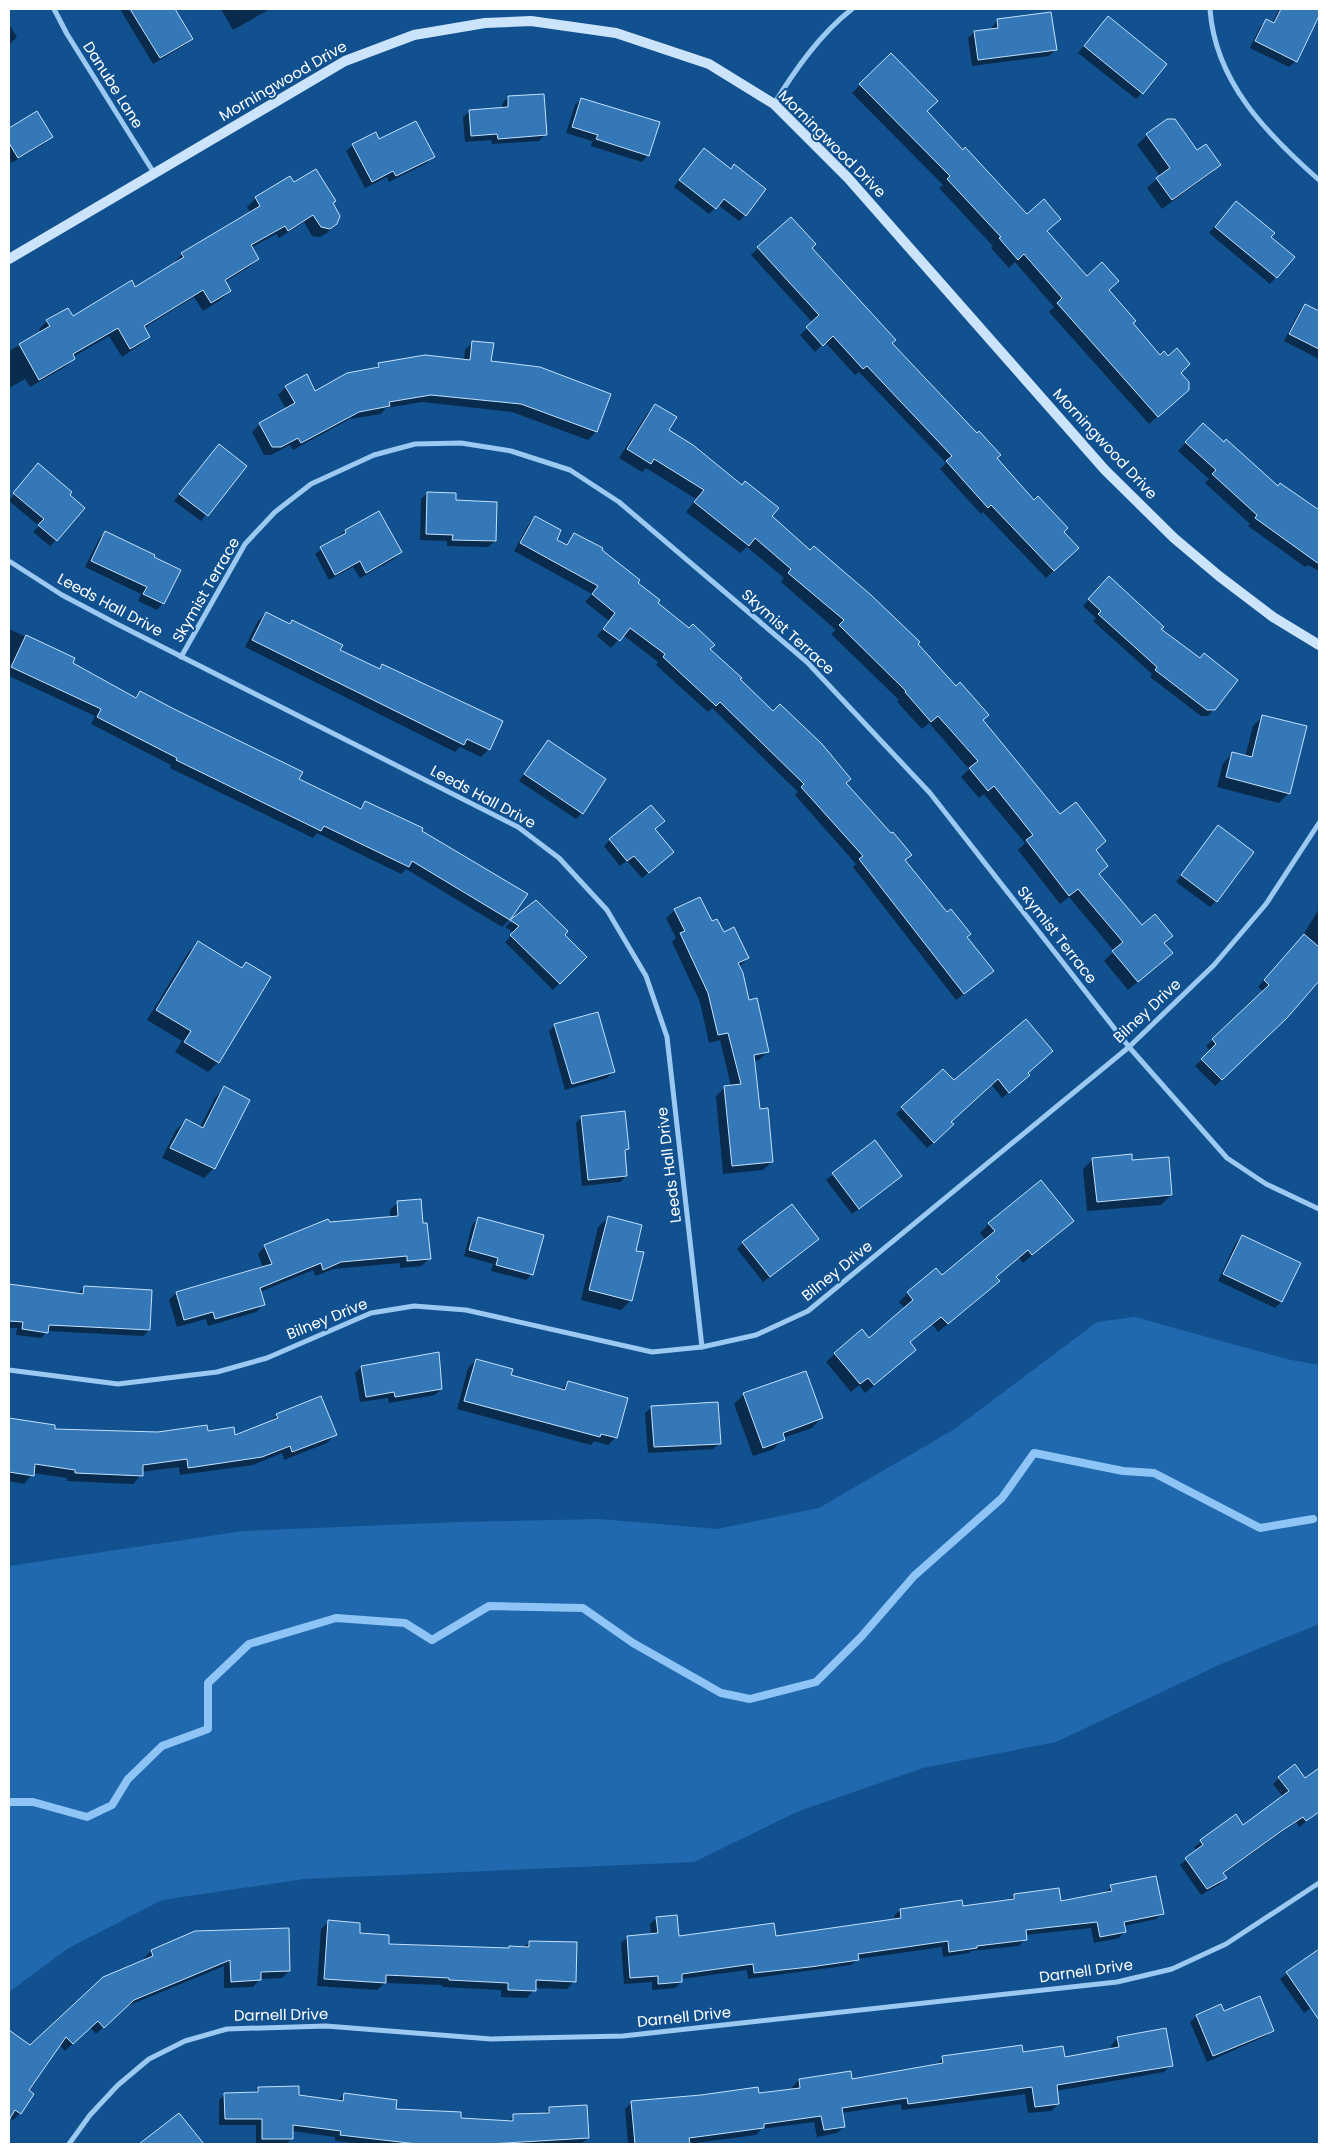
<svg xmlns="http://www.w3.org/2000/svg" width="1328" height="2153" viewBox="0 0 1328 2153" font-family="Poppins,sans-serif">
<rect width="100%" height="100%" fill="#115190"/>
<!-- green -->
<polygon fill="#2069ae" points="1135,1317 1286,1359 1319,1365 1319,1624 1221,1664 1056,1742 923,1768 799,1811 694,1862 304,1879 162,1900 67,1949 9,1992 9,1566 243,1531 458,1522 599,1519 717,1529 819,1508 953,1430 1097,1322"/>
<!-- shadow -->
<g fill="#0007">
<polygon points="123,9 174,9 192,38 185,45 153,64 121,11"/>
<polygon points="221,9 270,9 233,30"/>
<polygon points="1279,9 1319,9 1319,13 1296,61 1289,67 1250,48 1260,27 1267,21 1272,23"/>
<polygon points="998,20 1055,50 1049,56 972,66 968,38 974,32 992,30 992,27"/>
<polygon points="9,24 17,37 9,45"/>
<polygon points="1102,24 1142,93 1136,99 1078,53"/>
<polygon points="891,54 925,112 1027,216 1046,232 1087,277 1108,291 1131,323 1160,356 1180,373 1179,398 1149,424 1049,312 1054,307 1015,262 1009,268 991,248 993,246 939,188 943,185 852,93"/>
<polygon points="508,97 545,135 539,141 492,144 491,140 465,142 463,117 470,111 502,109 502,104"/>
<polygon points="581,99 648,155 642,162 591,146 592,141 566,133 575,105"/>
<polygon points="37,113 51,137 45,143 11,163 9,159 9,130"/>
<polygon points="1147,135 1197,152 1220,165 1210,174 1162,209 1147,188 1160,176 1137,145"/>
<polygon points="379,141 433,156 427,163 389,182 387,177 365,188 346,151 353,145"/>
<polygon points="698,156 730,170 734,166 745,215 739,221 718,205 709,214 674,187"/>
<polygon points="294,184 331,204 336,224 327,233 320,237 312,236 304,222 279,238 276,234 251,248 258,259 249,267 225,282 230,291 222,299 203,311 194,297 144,328 149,337 140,345 122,357 109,336 73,357 74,359 65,367 30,387 25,379 9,388 9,351 41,333 39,329 47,321 73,317 135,288 175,264 174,263 182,254 251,213 247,207 256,198"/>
<polygon points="1230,209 1293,257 1270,284 1209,233"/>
<polygon points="758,248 811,248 891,343 1062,532 1070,555 1046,578 983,512 981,514 940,469 946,463 859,372 855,375 825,342 815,352 800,335 813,323 751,255"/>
<polygon points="1305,305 1319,313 1319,359 1284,341 1299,312"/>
<polygon points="473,342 490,362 596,432 588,440 512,412 422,402 386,408 381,414 350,419 293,450 290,445 271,455 264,455 252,432 260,424 286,409 278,395 286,387 315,392 373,370 379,364 464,361 465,350"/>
<polygon points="656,405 667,431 771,516 916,644 1060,816 1095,851 1098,875 1142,927 1172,936 1163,944 1162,962 1128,990 1104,961 1114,951 1069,897 1060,904 1018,850 1025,843 984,794 979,798 961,777 969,769 929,723 922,729 897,702 899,700 831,634 836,630 781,582 784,578 747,547 740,553 686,512 696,499 646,468 642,472 619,458 647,414"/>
<polygon points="1203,425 1277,487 1281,484 1319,511 1319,571 1308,565 1305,567 1248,526 1250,524 1205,483 1209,479 1178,451"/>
<polygon points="213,452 245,466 201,521 174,501"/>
<polygon points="32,471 56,540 50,546 33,532 39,526 9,501"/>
<polygon points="428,493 454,502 495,541 488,547 447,546 447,541 420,540 421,499"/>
<polygon points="379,513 401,552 394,559 360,578 353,567 329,580 315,554 345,531"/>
<polygon points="535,517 556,541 565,545 575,534 600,550 656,603 708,649 845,783 904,861 966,937 985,978 956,1000 853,867 856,864 795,795 798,792 712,708 708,712 656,665 658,662 623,635 611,648 597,636 609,621 585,602 592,594 514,551 528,525"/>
<polygon points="105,532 153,558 163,603 157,610 138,601 141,594 85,567 99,539"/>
<polygon points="1103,584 1160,629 1214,709 1208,716 1201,716 1150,677 1152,674 1093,621 1096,618 1083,606"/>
<polygon points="266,613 289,625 292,621 339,650 379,670 383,666 489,749 481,757 460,747 455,752 245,647 258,621"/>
<polygon points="9,629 74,659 71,664 134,698 140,692 298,780 358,809 366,802 420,831 509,920 502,927 406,869 401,874 317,833 313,838 170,768 171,765 91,724 95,716 9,676"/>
<polygon points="1263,716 1289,793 1279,803 1217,787 1223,763 1232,754 1245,757 1253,726"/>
<polygon points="548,741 582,813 576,819 519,781"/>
<polygon points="1218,827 1216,901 1210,907 1176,882"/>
<polygon points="654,830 666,858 642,878 627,861 620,866 604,846 610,840"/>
<polygon points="536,901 563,935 585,957 553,990 505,942 514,933 505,927"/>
<polygon points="1319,909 1319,979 1284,1020 1215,1086 1195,1066 1211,1051 1206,1046 1264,992 1258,987 1303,935"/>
<polygon points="675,910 711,923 748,958 739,967 748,1001 768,1051 759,1060 754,1061 758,1110 772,1162 763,1170 723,1174 716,1096 725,1087 731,1086 720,1040 709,1043 700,1002 672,942 676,938 666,918"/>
<polygon points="198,943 241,969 246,963 269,978 218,1062 208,1072 175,1052 182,1041 147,1020 188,953"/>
<polygon points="555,1025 614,1071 607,1078 565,1090 549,1031"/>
<polygon points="943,1070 954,1082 1027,1073 1022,1081 1002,1098 991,1084 950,1122 946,1131 927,1148 896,1114"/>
<polygon points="224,1088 214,1168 204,1178 162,1158 176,1130 186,1120 200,1127 215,1098"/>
<polygon points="582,1117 628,1149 624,1153 626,1176 620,1182 582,1186 576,1123"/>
<polygon points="875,1141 894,1182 852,1214 826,1180"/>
<polygon points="1093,1159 1131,1161 1171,1195 1161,1205 1087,1211 1083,1169"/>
<polygon points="420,1200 422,1224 429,1258 422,1266 400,1268 400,1263 333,1269 316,1276 313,1270 260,1292 263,1305 256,1312 208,1326 206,1319 177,1327 169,1300 176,1293 263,1267 258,1254 265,1246 329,1223 390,1218 390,1210 397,1203"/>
<polygon points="608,1218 634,1251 631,1300 621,1310 581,1300 598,1227"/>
<polygon points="478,1219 532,1274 526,1280 491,1271 493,1264 464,1256 472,1225"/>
<polygon points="989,1224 1064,1229 1023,1263 1019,1258 995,1277 990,1289 938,1332 932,1324 909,1343 906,1358 865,1393 859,1385 851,1392 826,1362 835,1354 869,1340 905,1309 899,1302 908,1293 935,1270 942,1277 986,1240 980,1233"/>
<polygon points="1243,1236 1281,1302 1275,1308 1218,1281 1236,1242"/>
<polygon points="743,1243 811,1245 763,1282 737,1249"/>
<polygon points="9,1286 78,1294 84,1287 149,1330 143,1336 47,1331 41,1338 16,1335 17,1328 9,1328"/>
<polygon points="476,1360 509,1376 561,1390 568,1383 616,1437 608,1445 594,1441 591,1445 457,1409 468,1368"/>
<polygon points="361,1367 441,1389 435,1395 389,1403 388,1398 360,1402 355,1373"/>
<polygon points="744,1394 821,1418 812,1428 783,1438 774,1449 753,1456 734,1404"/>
<polygon points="652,1407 720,1443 713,1449 648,1453 645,1413"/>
<polygon points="277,1415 335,1434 327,1443 284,1460 282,1453 253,1465 180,1475 179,1467 141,1472 141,1475 133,1484 67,1481 67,1478 33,1473 24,1484 9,1481 9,1419 54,1426 53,1430 158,1433 207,1433 234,1436 269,1423"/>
<polygon points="1319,1769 1319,1812 1299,1827 1296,1822 1223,1874 1226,1878 1220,1884 1201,1895 1180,1865 1197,1851 1194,1847 1236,1816 1243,1827 1283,1797 1273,1784 1279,1778 1305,1780"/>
<polygon points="1111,1887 1163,1913 1156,1919 1124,1926 1125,1931 1119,1938 1094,1943 1091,1928 1025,1935 1025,1939 1019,1946 971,1951 969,1953 943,1957 942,1947 858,1959 851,1965 748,1979 747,1970 681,1979 681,1982 675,1988 652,1990 652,1982 624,1984 621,1943 628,1937 651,1935 650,1924 657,1918 678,1937 774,1938 895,1920 894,1916 900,1910 962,1907 1008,1901 1014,1895 1060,1902 1105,1893"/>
<polygon points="329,1922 387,1945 507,1950 523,1948 529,1942 574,1981 567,1989 535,1988 527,1998 501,1997 501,1990 442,1987 442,1985 385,1983 377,1990 317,1986 321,1929"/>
<polygon points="196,1932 289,1971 282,1978 260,1979 253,1987 224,1988 224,1966 125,2007 96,2034 90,2027 65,2051 59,2044 27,2091 20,2113 13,2120 9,2117 9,2035 11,2033 30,2046 145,1961 144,1958 151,1951"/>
<polygon points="1319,1950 1319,2002 1304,2013 1280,1979"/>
<polygon points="1223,2012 1273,2030 1266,2036 1207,2062 1190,2022 1197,2016"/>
<polygon points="1118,2038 1171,2065 1164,2072 1056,2091 1058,2104 1051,2111 1028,2113 1025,2094 902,2110 901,2104 842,2113 844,2126 837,2133 817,2137 814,2122 761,2129 756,2135 688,2144 628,2144 625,2109 632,2102 758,2095 793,2090 792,2087 799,2080 851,2080 936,2065 943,2058 1022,2053 1064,2058 1112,2050 1111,2045"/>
<polygon points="258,2088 338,2101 345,2094 395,2111 459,2120 507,2122 514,2116 544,2114 549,2109 588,2138 581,2144 363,2144 335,2141 335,2137 292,2131 292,2138 286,2144 256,2144 256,2125 219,2125 219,2100 225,2094 253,2094"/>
<polygon points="178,2114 203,2144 141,2144"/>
</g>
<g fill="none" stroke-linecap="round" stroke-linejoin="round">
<!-- stream -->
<polyline stroke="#8ec5f6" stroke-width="8" points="9,1802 33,1802 87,1817 112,1805 128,1779 162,1746 208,1729 208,1683 249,1644 336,1618 405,1623 432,1640 489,1606 583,1608 633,1643 721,1693 750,1699 816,1682 861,1637 914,1576 1002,1498 1034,1453 1123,1471 1154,1473 1260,1528 1313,1519"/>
</g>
<!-- building -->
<g fill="#3578b8" stroke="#c3e1fd">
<polygon points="130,9 175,9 193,39 160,58"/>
<polygon points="1281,9 1319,9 1319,16 1297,62 1255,41 1266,19 1274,23"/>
<polygon points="1051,12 1057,50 978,60 974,31 998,28 997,19"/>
<polygon points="1108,16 1167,64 1143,94 1084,46"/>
<polygon points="891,53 938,101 927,111 963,150 965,147 1027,214 1044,199 1061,219 1047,231 1087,276 1102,262 1119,281 1109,290 1136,321 1133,323 1160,355 1164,351 1168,356 1177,348 1190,364 1181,373 1189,382 1189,390 1158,417 1057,303 1062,298 1024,254 1018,260 999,238 1001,237 947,179 950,176 859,84"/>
<polygon points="544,94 547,135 498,139 497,134 471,136 469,110 508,107 508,96"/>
<polygon points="581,98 660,122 649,156 596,139 598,135 572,127"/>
<polygon points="37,111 53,137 18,158 9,143 9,128"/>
<polygon points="1167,119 1175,119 1197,150 1206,144 1221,165 1172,200 1156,178 1170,168 1146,134"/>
<polygon points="416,121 435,157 396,176 393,171 372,182 352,144 376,132 379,139"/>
<polygon points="704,148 731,169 734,164 766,189 746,216 724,199 716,209 679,180"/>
<polygon points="316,169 336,201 333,203 340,216 337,224 330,229 321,227 313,215 288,231 285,226 251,245 259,259 225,280 231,291 211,303 203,290 144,326 150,337 130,349 118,328 73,354 75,359 39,380 19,344 50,326 46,320 68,308 73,316 132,280 135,287 184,257 181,253 260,206 255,197 290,176 294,182"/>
<polygon points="1236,201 1275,233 1271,237 1295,257 1277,278 1215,227"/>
<polygon points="791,217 816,244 812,248 896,340 892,343 977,433 979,431 1001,455 997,458 1034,500 1038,496 1068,528 1064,532 1079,548 1054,571 991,505 988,508 946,461 952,456 867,366 863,369 833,336 823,346 806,327 819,315 757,247"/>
<polygon points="1305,304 1319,311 1319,349 1289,334"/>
<polygon points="472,341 494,343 491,361 540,367 611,394 597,432 521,404 431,395 389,402 390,406 359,412 301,443 298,438 281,447 272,447 259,423 295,403 285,386 307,374 315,391 347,373 379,367 378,363 425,355 470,360"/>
<polygon points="655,404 677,417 669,430 693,445 742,485 745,481 779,508 772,516 810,550 814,546 871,595 920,642 918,644 956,686 960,682 989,715 983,720 1060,814 1076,802 1106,841 1096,850 1108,866 1099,874 1142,925 1155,914 1173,936 1164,943 1173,953 1138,982 1112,951 1123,942 1078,889 1069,896 1026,840 1033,835 994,786 988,791 969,768 978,761 938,716 931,722 905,692 906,691 839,625 844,620 788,573 791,569 755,538 749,546 694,502 704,490 654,459 651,464 627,449"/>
<polygon points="1203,423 1224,442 1226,439 1278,486 1280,483 1319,510 1319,564 1255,518 1257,515 1212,474 1216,470 1185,442"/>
<polygon points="219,444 247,466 208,516 179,494"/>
<polygon points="38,463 72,492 70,495 85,508 57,541 38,525 44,519 13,493"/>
<polygon points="427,492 456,493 456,500 497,502 496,541 452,540 453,535 426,534"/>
<polygon points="379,511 402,552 366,573 360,561 335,575 320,547 346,533 345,530"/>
<polygon points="535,516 561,530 557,540 567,545 574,533 603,548 602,550 640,580 638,583 660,600 658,603 689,628 693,624 715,645 710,649 742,678 740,679 773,711 780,704 822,744 851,779 846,783 891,833 893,832 912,855 905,860 947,912 951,909 971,934 967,937 994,971 964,994 859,859 863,856 801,787 804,784 720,702 716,706 663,657 665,654 630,628 620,641 603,629 615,613 592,594 598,586 520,543"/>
<polygon points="105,531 155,555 154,557 181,570 164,604 143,594 147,587 91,561"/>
<polygon points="1109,576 1164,627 1161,629 1200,658 1204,653 1238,680 1215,710 1207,710 1155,670 1157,667 1098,614 1101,611 1088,599"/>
<polygon points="266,612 290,624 292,620 343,645 340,650 380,669 382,664 503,721 490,750 467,739 464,745 252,640"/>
<polygon points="26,635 75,658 73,663 136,698 140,691 174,709 303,772 299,779 361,809 365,801 423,828 422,831 528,894 510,920 412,861 409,867 324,826 321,831 176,760 177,758 97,717 101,709 11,667"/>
<polygon points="1262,715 1307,726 1290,794 1226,777 1232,752 1252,757"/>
<polygon points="548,740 606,779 583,814 524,774"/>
<polygon points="651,805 665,821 655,829 674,852 649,873 634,856 627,861 609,839"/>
<polygon points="1218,825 1254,852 1217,902 1181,875"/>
<polygon points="700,897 712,921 717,919 724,932 734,927 749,958 738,963 743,973 749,1000 757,998 769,1052 754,1055 760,1109 768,1108 773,1162 732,1166 724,1086 741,1084 728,1033 718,1035 708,993 680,933 685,931 674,909"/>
<polygon points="536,900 568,931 565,935 587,957 560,984 510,935 519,926 510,920"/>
<polygon points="1304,934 1319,947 1319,981 1287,1018 1222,1080 1201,1059 1216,1044 1212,1039 1269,985 1264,980"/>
<polygon points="198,941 242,968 246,962 271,977 219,1063 184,1042 191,1031 156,1010"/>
<polygon points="598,1012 615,1072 572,1084 554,1024"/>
<polygon points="1026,1019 1053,1051 1028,1073 1030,1075 1009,1093 998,1079 951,1122 954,1124 934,1143 901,1107 943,1069 954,1080"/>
<polygon points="224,1086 250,1100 215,1169 170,1148 186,1119 203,1128"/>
<polygon points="625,1111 629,1149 625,1150 627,1176 588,1180 581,1116"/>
<polygon points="875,1140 902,1176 859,1209 832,1173"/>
<polygon points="1132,1154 1132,1160 1169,1157 1172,1195 1097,1202 1092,1158"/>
<polygon points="1041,1180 1074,1221 1032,1255 1028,1250 996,1277 1000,1281 948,1324 941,1317 910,1342 916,1350 874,1385 868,1378 860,1384 834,1353 862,1329 869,1338 913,1300 907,1292 936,1268 942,1275 995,1231 988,1223"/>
<polygon points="421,1199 423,1223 427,1223 431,1259 407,1261 407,1256 341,1262 323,1270 321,1263 260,1288 265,1305 215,1319 213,1312 184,1320 176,1292 272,1264 264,1245 328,1219 330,1222 398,1216 397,1201"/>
<polygon points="792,1204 819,1239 770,1277 742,1242"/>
<polygon points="608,1216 642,1225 636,1251 644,1252 632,1301 589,1290"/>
<polygon points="478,1217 544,1235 533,1275 496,1265 498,1258 469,1250"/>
<polygon points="1242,1235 1301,1263 1282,1302 1223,1274"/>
<polygon points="9,1284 83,1294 84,1286 152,1290 150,1330 49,1325 48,1333 22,1329 23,1322 9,1321"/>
<polygon points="439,1352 442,1389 395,1397 394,1392 366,1397 361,1366"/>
<polygon points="476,1359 513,1369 511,1375 565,1390 568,1381 628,1398 617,1438 601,1434 600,1437 464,1401"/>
<polygon points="806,1371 823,1418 783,1433 785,1440 763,1448 743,1393"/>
<polygon points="321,1396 337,1435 292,1452 290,1446 262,1457 188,1468 187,1459 143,1465 143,1476 75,1473 75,1470 35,1464 34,1476 9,1472 9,1418 55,1425 55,1429 158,1432 207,1425 208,1431 234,1427 235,1435 278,1418 276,1414"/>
<polygon points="718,1402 721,1444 654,1447 651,1406"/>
<polygon points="1295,1764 1305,1778 1319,1768 1319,1812 1306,1821 1303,1817 1283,1830 1223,1873 1227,1878 1207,1889 1185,1858 1203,1845 1200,1840 1236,1814 1243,1825 1289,1791 1278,1777"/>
<polygon points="1156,1876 1164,1914 1124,1922 1126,1932 1100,1937 1097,1922 1026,1930 1027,1940 977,1946 977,1948 949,1952 948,1941 858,1954 859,1960 810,1967 754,1973 753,1964 682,1974 682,1982 658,1984 658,1976 630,1978 627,1936 658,1933 656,1917 677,1915 679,1936 774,1923 776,1936 901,1918 900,1909 962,1900 963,1906 1014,1899 1014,1894 1059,1888 1061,1901 1112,1891 1110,1885"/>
<polygon points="328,1920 360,1923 360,1933 389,1935 389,1944 509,1948 509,1946 529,1947 529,1941 577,1942 576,1982 536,1980 536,1991 508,1990 508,1983 449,1980 449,1978 386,1975 386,1983 324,1979"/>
<polygon points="289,1928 290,1971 261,1972 261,1980 231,1982 230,1960 134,2000 104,2028 98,2021 73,2044 66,2037 29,2090 34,2094 21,2114 15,2110 9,2120 9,2030 30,2045 103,1977 153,1956 151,1950 195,1931"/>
<polygon points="1319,1949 1319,2020 1286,1972"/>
<polygon points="1260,1996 1274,2031 1213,2056 1196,2015 1221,2004 1224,2011"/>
<polygon points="1166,2028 1173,2066 1057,2085 1059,2104 1035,2107 1032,2087 908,2104 907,2098 842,2108 845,2127 824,2130 821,2116 764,2124 764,2128 689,2138 690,2144 635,2144 631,2101 701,2095 758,2087 759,2093 800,2088 799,2079 851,2071 852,2079 943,2063 942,2056 1022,2045 1023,2052 1063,2046 1065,2057 1119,2047 1117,2037"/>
<polygon points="299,2086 299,2095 343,2101 344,2093 397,2100 396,2109 461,2112 461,2118 513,2121 513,2114 549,2113 549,2107 587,2105 589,2138 489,2144 417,2144 340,2135 341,2131 293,2125 293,2139 262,2139 262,2119 225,2119 224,2093 258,2092 258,2087"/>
<polygon points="179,2113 204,2144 139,2144"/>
</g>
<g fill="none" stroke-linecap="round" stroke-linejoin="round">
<!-- street -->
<g stroke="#9cc9f2" stroke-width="5">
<polyline points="54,9 67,34 154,173"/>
<path d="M1210,9C1215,82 1267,134 1319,180"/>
<path d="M774,104C795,70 820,34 852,9"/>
<polyline points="9,561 62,595 117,624 518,827 559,858 607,910 646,976 667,1037 702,1347"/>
<polyline points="181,657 245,544 275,512 311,484 374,455 415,444 461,443 511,451 570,470 619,502 807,662 930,793 1129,1047 1227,1158 1266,1184 1319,1209"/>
<polyline points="9,1370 118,1384 217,1372 267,1358 371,1313 414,1306 466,1310 652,1352 702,1347 756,1335 808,1311 1129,1047 1214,965 1266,904 1319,823"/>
<polyline points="69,2144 90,2115 118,2085 149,2059 185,2041 227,2029 326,2026 491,2039 623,2036 1117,1982 1172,1969 1226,1944 1319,1883"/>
</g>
<!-- secondary -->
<polyline stroke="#cbe4fc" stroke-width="10" points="9,259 345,61 414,35 485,23 531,21 616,33 709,64 774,104 848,178 1105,470 1174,538 1219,576 1273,617 1319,645"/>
</g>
<g text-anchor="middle" stroke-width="4" stroke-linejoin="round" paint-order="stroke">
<!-- street labels -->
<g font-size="15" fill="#fff" stroke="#115190">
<text transform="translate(283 81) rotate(-30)" y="5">Morningwood Drive</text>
<text transform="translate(113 85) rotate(58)" y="5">Danube Lane</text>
<text transform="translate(832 144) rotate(45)" y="5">Morningwood Drive</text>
<text transform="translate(1105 444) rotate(47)" y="5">Morningwood Drive</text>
<text transform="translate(206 590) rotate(-60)" y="5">Skymist Terrace</text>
<text transform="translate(110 605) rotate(28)" y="5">Leeds Hall Drive</text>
<text transform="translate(788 632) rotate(42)" y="5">Skymist Terrace</text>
<text transform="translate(483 797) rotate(28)" y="5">Leeds Hall Drive</text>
<text transform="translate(1057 935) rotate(52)" y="5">Skymist Terrace</text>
<text transform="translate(1147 1011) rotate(-43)" y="5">Bilney Drive</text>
<text transform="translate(669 1165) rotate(-97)" y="5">Leeds Hall Drive</text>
<text transform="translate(837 1271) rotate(-39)" y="5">Bilney Drive</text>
<text transform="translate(327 1319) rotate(-22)" y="5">Bilney Drive</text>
<text transform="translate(1086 1971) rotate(-8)" y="5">Darnell Drive</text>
<text transform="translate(281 2015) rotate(-1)" y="5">Darnell Drive</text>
<text transform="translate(684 2017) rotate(-6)" y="5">Darnell Drive</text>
</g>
</g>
<!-- border -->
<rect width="1328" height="2153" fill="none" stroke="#ffffff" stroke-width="20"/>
</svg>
